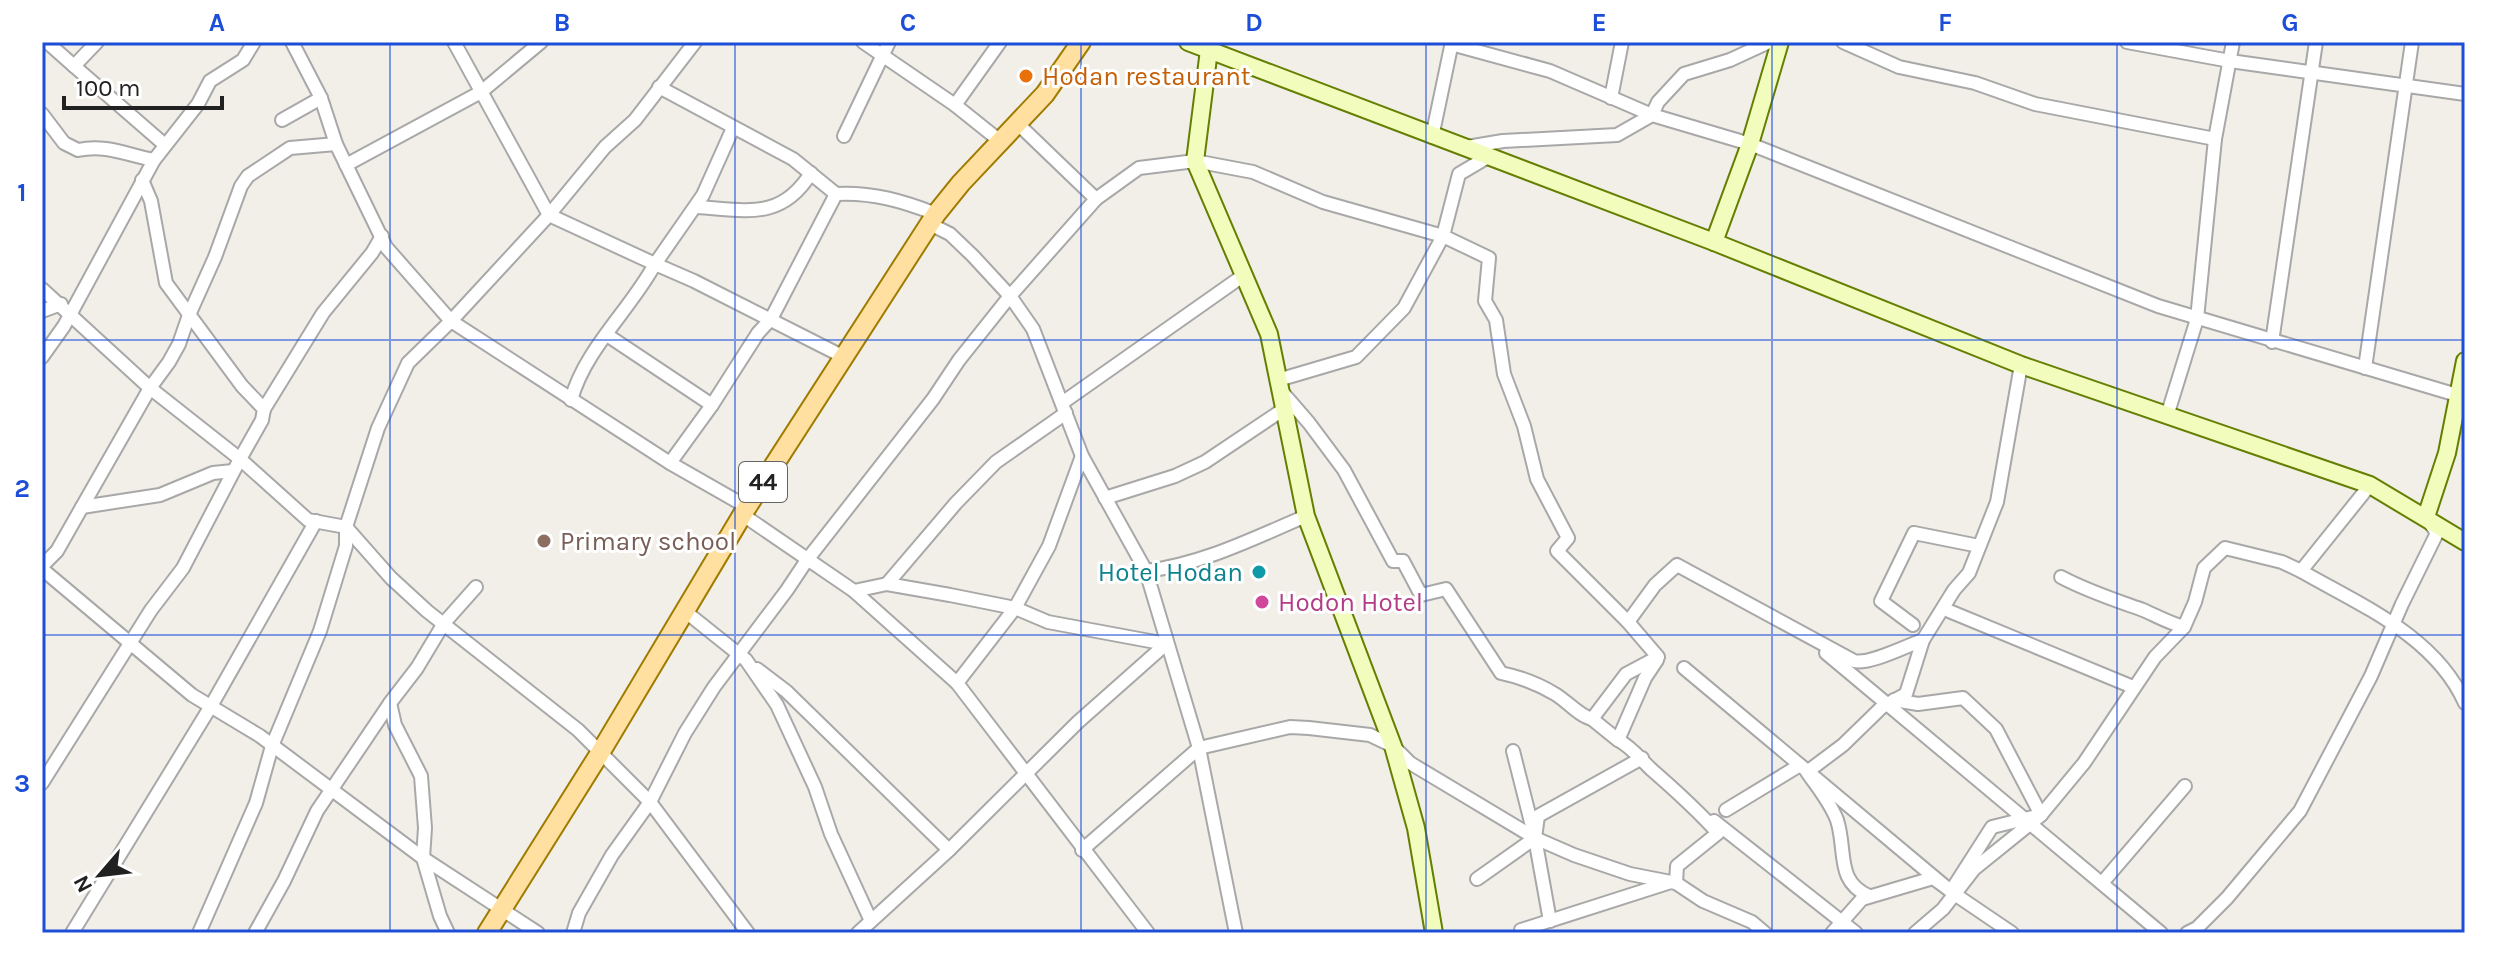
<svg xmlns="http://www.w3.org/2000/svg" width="2507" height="975" viewBox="0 0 2507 975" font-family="Karla,sans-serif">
<rect width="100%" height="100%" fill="#f2efe8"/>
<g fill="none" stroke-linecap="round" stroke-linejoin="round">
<!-- street casing -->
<g stroke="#a8a8a8" stroke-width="16">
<g id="street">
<polyline points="47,42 74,66"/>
<polyline points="97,42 74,66 165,145"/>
<polyline points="292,42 321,98 336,144 386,247 451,321 670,463 747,507"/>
<polyline points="454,42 549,215 655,264 703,195 733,128"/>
<polyline points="863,42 955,105"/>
<polyline points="1843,42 1899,67 1975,83 2035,104 2215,139"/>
<polyline points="2127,42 2230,61 2465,94"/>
<polyline points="1451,44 1550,71 1652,115 1658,102 1684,74 1730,60 1769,42"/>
<path d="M659,87L793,159L836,194C872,192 903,201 936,214"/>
<polyline points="1611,98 1622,42"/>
<path d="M42,114L64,143L78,150C106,144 127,155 154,160"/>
<polyline points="282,120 321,98"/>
<polyline points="1017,123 1096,199"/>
<polyline points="844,136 889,42"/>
<polyline points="1432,137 1452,42"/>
<polyline points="1000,141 955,105 1000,42"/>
<polyline points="1467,147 1503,141 1617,135 1652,115 1750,144 2158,306 2457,395 2465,399"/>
<path d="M1486,158L1459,174L1443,236L1489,258L1485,301L1496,320L1504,374L1524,426L1537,479L1568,538L1557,551L1628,622L1655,585L1677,565L1854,661C1869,665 1906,646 1923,640"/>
<polyline points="346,165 481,92 541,42"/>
<polyline points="142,180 151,201 166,283 242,386 264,409 262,420 240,459 308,520 346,527 391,578 427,611 578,730 650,802 748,933"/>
<path d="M697,207C746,210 781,221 811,173"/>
<polyline points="930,224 950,234 973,256 1010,296 1033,329 1082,456 1146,571 1199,748 1236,933"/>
<polyline points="42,289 150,388 240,459 183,568 151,610 42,783"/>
<polyline points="42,311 61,304"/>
<polyline points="607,335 712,405"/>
<polyline points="2272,342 2316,42"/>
<polyline points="42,357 64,326 154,160 198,104 210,81 243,60 254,42"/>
<polyline points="2365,368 2412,42"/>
<path d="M1283,393L1309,423L1344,470L1393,561H1403L1421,595L1446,589L1501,673C1520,677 1537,683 1555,694C1567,701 1579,716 1592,719L1626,674L1658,657L1628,622"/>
<path d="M571,400C585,349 630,310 655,264L694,281L842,356"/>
<polyline points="1062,403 1244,275"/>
<polyline points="264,409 323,313 372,253 382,236"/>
<polyline points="2167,416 2197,319 2215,139 2233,42"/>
<polyline points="670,463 712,405 758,333 771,319 836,194"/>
<polyline points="1105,498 1175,476 1205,462 1284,409"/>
<polyline points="82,507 150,388 169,362 179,344 189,315 215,257 241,186 248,176 290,148 336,144"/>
<polyline points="743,515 854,591 957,683 1148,933"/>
<polyline points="42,566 57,551 82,507 160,495 213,473 233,471"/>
<polyline points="42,569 192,695 260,736 423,858 538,933"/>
<path d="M1146,571C1203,564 1254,538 1306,516"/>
<path d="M2301,571C2362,606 2435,636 2465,703"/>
<path d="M2061,577C2087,591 2115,600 2143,610C2157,616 2169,623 2184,627"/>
<polyline points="887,584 956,503 996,462 1066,413"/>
<polyline points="854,591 887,584 950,595 1015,608 1048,622 1166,644"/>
<polyline points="1949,611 2133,687"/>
<polyline points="686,612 746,660 777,705 815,787 831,834 871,921"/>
<polyline points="1913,625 1881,601 1914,533 1979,546"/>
<polyline points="1826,653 2161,933"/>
<path d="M1657,660L1645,678L1618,740C1633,748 1640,759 1652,770C1675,790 1697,810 1718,833L1677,866L1676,883"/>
<polyline points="1684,668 1953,893 2012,933"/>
<polyline points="757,669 786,691 949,850"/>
<polyline points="957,683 1015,608 1049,546 1082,456"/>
<polyline points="1894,700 1918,704 1963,698 1996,729 2041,815 1974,869 1943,909 1915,933"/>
<polyline points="390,703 395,725 421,776 425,828 423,858 440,916 448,933"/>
<polyline points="1592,719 1618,740"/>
<polyline points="1513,751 1535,838 1550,921"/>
<polyline points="1726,810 1800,765"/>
<polyline points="1714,821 1856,933"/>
<polyline points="1082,850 1199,748 1290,727 1309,728 1370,735 1393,746 1410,763 1535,838 1574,855 1630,874 1676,883 1703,901 1752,922 1765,933"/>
<polyline points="1477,879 1535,838 1538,816 1642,758"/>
<polyline points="2102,883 2185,786"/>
<path d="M1867,897L1869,896C1835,881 1847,851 1837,820C1830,802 1818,788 1807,772L1843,745L1882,707L1906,694L1923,640L1954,590L1969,573L1997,502L2021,365"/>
<polyline points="72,933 211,706 316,521"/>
<polyline points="199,933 256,803 272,746 320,631 346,546 346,527 378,428 408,363 451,321 549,215 605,147 635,120 695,42"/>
<polyline points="255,933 284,881 317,811 390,703 417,668 444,623 476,587"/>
<polyline points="573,933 579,913 612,855 650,802 685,733 714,687 787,590 807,560 933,399 959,360 1010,296 1096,199 1139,168 1195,161 1253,172 1323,202 1443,236 1404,308 1356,357 1278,380"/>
<polyline points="858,933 949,850 1078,722 1166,644"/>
<polyline points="1521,933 1521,930 1671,882"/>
<polyline points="1832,933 1862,899 1933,878 1951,891 1992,827 2041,815 2084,763 2155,657 2184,627 2195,602 2204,568 2225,548 2282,562 2301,571 2370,485"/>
<polyline points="2187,933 2197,928 2227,898 2300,811 2371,676 2402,604 2437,533 2430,523"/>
</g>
</g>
<!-- secondary casing -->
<g stroke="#647f01" stroke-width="20">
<g id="secondary">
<polyline points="1188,42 1714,242 2021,365 2370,485 2465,542"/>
<polyline points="1209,50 1195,161 1269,334 1306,516 1393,746 1416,828 1434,933"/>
<polyline points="1714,242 1750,144 1780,42"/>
<polyline points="2426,517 2447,453 2465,361"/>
</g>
</g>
<!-- primary casing -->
<g stroke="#9f7b00" stroke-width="22">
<polyline id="primary" points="487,933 600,753 747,507 936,214 961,183 1045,94 1081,42"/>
</g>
<!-- street -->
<use href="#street" stroke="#fff" stroke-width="12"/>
<!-- secondary -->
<use href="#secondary" stroke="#f2fcbc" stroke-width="16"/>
<!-- primary -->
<use href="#primary" stroke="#ffe0a0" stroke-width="18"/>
</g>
<!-- grid -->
<path fill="none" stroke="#1d4ed8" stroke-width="2" stroke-opacity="0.55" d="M390,42V933M735,42V933M1081,42V933M1426,42V933M1772,42V933M2117,42V933M42,340H2465M42,635H2465"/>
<!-- markers -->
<circle fill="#e8710a" stroke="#fff" stroke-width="3" cx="1026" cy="76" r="8"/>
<circle fill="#8d6e63" stroke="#fff" stroke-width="3" cx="544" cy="541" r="8"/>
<circle fill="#0f9aa8" stroke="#fff" stroke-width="3" cx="1259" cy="572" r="8"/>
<circle fill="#d1479c" stroke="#fff" stroke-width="3" cx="1262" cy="602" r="8"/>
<g text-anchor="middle" stroke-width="6" stroke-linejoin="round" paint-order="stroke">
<!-- shield labels -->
<rect fill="#fff" stroke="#646464" stroke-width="2" x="739" y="462" width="48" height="40" rx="6"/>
<g font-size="24" font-weight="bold" fill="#212121">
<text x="763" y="490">44</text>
</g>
<!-- food labels -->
<g font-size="26" fill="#c56008" stroke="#fff" text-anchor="start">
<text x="1042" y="85">Hodan restaurant</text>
</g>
<!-- education labels -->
<g font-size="26" fill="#785e54" stroke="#fff" text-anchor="start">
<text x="560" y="550">Primary school</text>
</g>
<!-- culture labels -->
<g font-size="26" fill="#0d838f" stroke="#fff" text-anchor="end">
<text x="1243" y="581">Hotel Hodan</text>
</g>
<!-- hotel labels -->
<g font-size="26" fill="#b23c85" stroke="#fff" text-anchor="start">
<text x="1278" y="611">Hodon Hotel</text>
</g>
</g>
<!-- border -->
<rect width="2507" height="975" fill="none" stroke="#ffffff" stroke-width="88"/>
<!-- north arrow -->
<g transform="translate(100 875) rotate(242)" stroke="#ffffff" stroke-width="6" paint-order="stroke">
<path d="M0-6L14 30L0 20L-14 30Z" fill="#212121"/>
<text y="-12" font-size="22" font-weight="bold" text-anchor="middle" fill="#212121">N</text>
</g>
<!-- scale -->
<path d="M64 96v12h158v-12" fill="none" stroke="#212121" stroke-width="4"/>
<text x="76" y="96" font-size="24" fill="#212121" stroke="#ffffff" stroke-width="6" paint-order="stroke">100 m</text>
<rect x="44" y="44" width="2419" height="887" fill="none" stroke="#1d4ed8" stroke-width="3"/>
<g font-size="26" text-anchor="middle" font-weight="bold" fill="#1d4ed8">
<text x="217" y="31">A</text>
<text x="562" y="31">B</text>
<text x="908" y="31">C</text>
<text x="1254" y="31">D</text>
<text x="1599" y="31">E</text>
<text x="1945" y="31">F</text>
<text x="2290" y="31">G</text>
<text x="22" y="201">1</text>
<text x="22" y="497">2</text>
<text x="22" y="792">3</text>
</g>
</svg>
